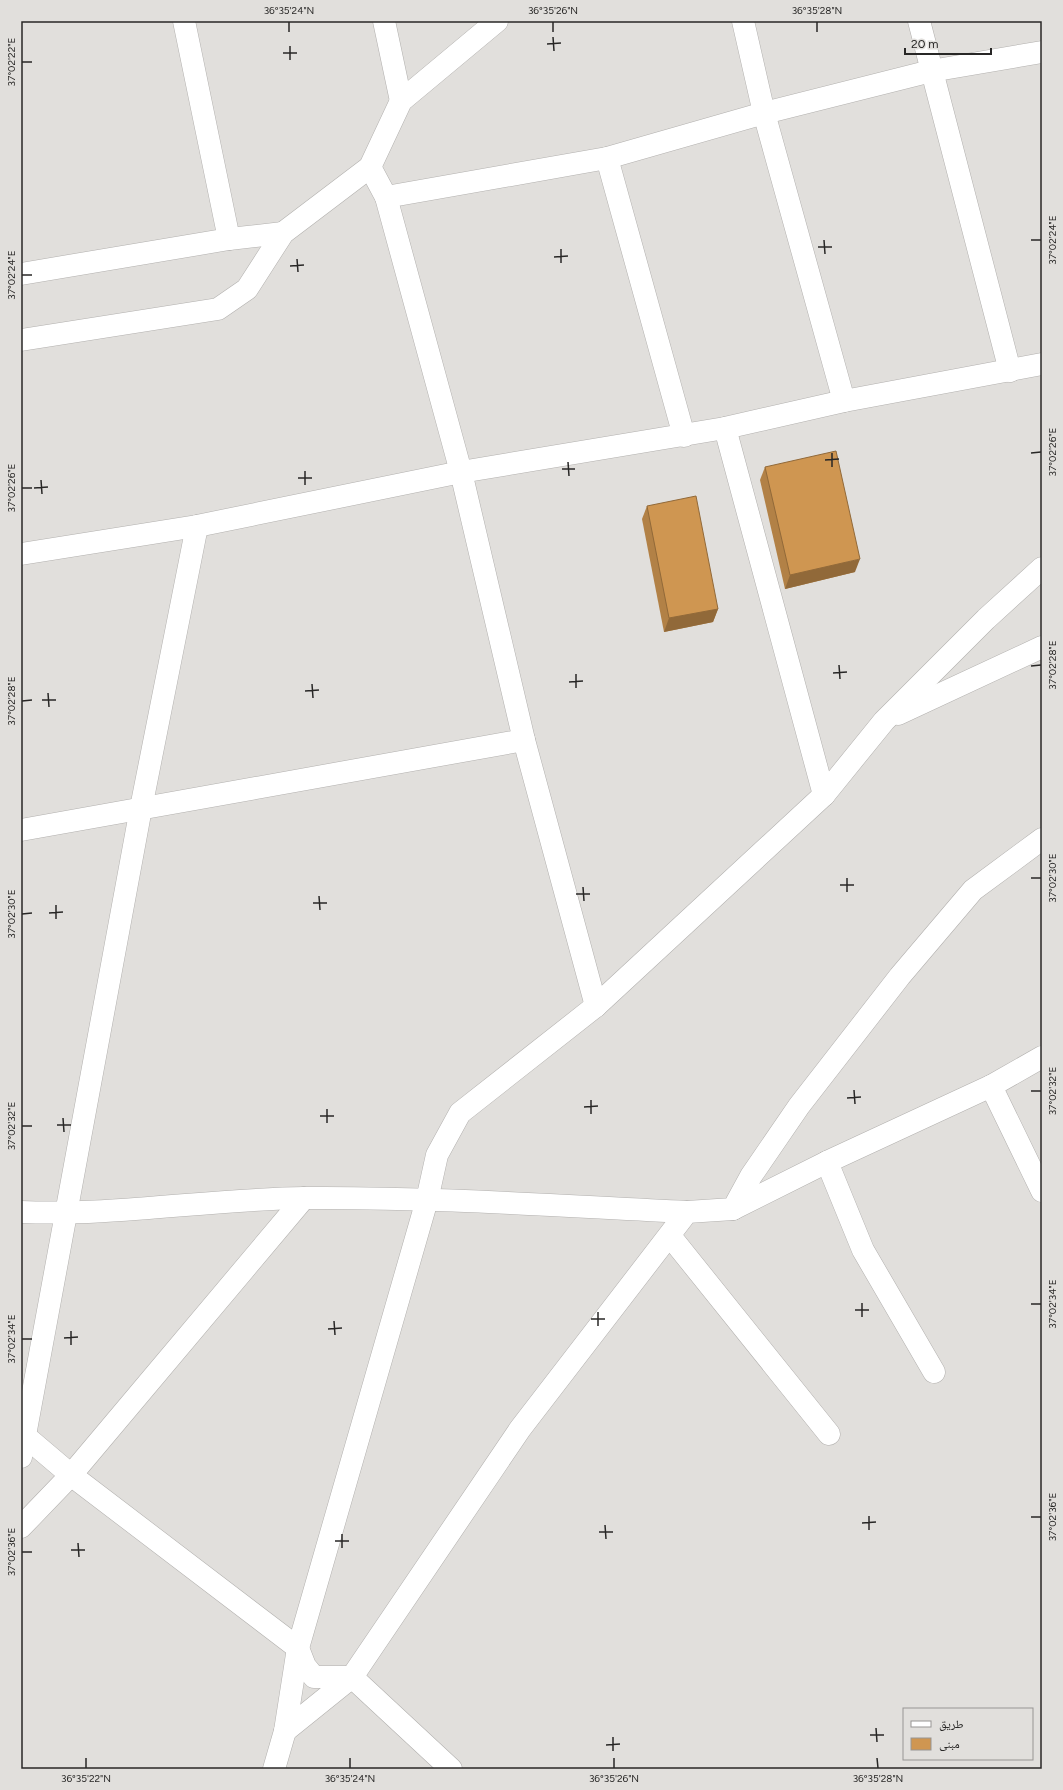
<svg xmlns="http://www.w3.org/2000/svg" width="1063" height="1790" viewBox="0 0 1063 1790" font-family="Figtree,'Noto Naskh Arabic',sans-serif">
<rect width="100%" height="100%" fill="#e1dfdc"/>
<g fill="none" stroke-linecap="round" stroke-linejoin="round">
<!-- street casing -->
<g stroke="#b2b0ae" stroke-width="23">
<g id="street">
<polyline points="184,21 229,239"/>
<polyline points="384,21 401,101"/>
<polyline points="743,21 764,113 844,401"/>
<polyline points="919,21 1010,371"/>
<polyline points="607,158 684,436"/>
<polyline points="370,167 386,197 461,472 524,740 596,1006"/>
<polyline points="386,197 607,158 764,113 931,71 1042,52"/>
<polyline points="21,274 229,239 283,233"/>
<polyline points="21,340 218,309 247,289 283,233 370,167 401,101 497,21"/>
<polyline points="725,428 824,795"/>
<polyline points="21,554 197,526 461,472 725,428 844,401 1042,364"/>
<polyline points="898,714 1042,647"/>
<polyline points="21,830 524,740"/>
<polyline points="991,1086 1042,1191"/>
<polyline points="827,1162 863,1250 934,1372"/>
<polyline points="733,1209 827,1162 991,1086 1042,1057"/>
<path d="M21,1212C116,1216 210,1199 305,1198C433,1197 560,1206 687,1212"/>
<polyline points="670,1236 829,1434"/>
<polyline points="25,1436 71,1475 298,1648 305,1666 314,1677 352,1677 451,1769"/>
<polyline points="21,1457 141,808 197,526"/>
<polyline points="21,1527 71,1475 304,1198"/>
<polyline points="285,1731 352,1677 520,1429 687,1212 733,1209 751,1176 799,1106 900,976 973,890 1042,839"/>
<polyline points="274,1769 285,1731 298,1648 427,1200 437,1155 460,1113 596,1006 824,795 884,721 986,619 1042,568"/>
</g>
</g>
<!-- street -->
<use href="#street" stroke="#fff" stroke-width="22"/>
</g>
<!-- wall -->
<g fill="#b28146">
<polygon points="765,467 855,572 785,589 760,480"/>
<polygon points="647,506 718,609 713,622 664,632 642,519"/>
</g>
<!-- shaded-wall -->
<g fill="#916939">
<polygon points="860,559 855,572 785,589 790,575"/>
<polygon points="718,609 713,622 664,632 669,618"/>
</g>
<!-- building -->
<g fill="#cf9651" stroke="#916939">
<polygon points="836,451 860,559 790,575 765,467"/>
<polygon points="696,496 718,609 669,618 647,506"/>
</g>
<!-- ticks -->
<path fill="none" stroke="#282726" stroke-width="1.5" d="M289,22V32M553,22V32M817,22V32M553,37L554,51M547,44L561,43M290,46V60M283,53H297M22,62H32M824,240L825,254M1031,240H1041M818,247H832M561,249V263M554,257L568,256M297,259L298,272M290,266L304,265M22,275H32M832,453V467M1031,453L1041,452M825,460L839,459M568,462L569,476M562,469H575M305,471V485M298,478H312M41,480L42,494M22,488H32M34,488L48,487M839,665L840,679M1031,666L1041,665M833,673L847,672M576,674V688M569,682L583,681M312,684L313,698M305,691L319,690M48,693L49,707M42,700H56M22,701L32,700M847,878V892M1031,878H1041M840,885H854M583,887L584,901M576,894H590M319,896L320,910M313,903H327M56,905V919M49,913L63,912M22,914L32,913M854,1090L855,1104M1031,1091H1041M847,1098L861,1097M591,1100V1114M584,1107L598,1106M327,1109V1123M320,1116H334M63,1118L64,1132M57,1125H71M22,1126H32M862,1303V1317M1031,1304H1041M855,1310H869M598,1312V1326M591,1319H605M334,1321L335,1335M328,1329L342,1328M71,1331V1345M64,1338L78,1337M22,1339H32M869,1516V1530M1031,1517H1041M862,1523L876,1522M605,1525L606,1539M599,1532H613M342,1534V1548M335,1541H349M78,1543L79,1557M71,1550H85M22,1552H32M876,1728L877,1742M870,1735H884M613,1737V1751M606,1745L620,1744M86,1758V1768M350,1758V1768M614,1758V1768M877,1758L878,1768"/>
<!-- border -->
<rect width="1063" height="1790" fill="none" stroke="#e1dfdc" stroke-width="44"/>
<!-- legend -->
<rect x="903" y="1708" width="130" height="52" fill="#e1dfdc" stroke="#979593"/>
<rect x="911" y="1721" width="20" height="6" fill="#ffffff" stroke="#979593"/>
<text x="939" y="1728" font-size="12" fill="#282726">طريق</text>
<rect x="911" y="1738" width="20" height="12" fill="#cf9651" stroke="#979593"/>
<text x="939" y="1748" font-size="12" fill="#282726">مبنى</text>
<!-- scale -->
<path d="M905 48v6h86v-6" fill="none" stroke="#282726" stroke-width="2"/>
<text x="911" y="48" font-size="12" fill="#282726" stroke="#e1dfdc" stroke-width="3" paint-order="stroke">20 m</text>
<rect x="22" y="22" width="1019" height="1746" fill="none" stroke="#282726" stroke-width="1.5"/>
<g font-size="10" text-anchor="middle" fill="#282726">
<text x="289" y="14">36°35'24"N</text>
<text x="553" y="14">36°35'26"N</text>
<text x="817" y="14">36°35'28"N</text>
<text transform="translate(11 62) rotate(-90)" y="4">37°02'22"E</text>
<text transform="translate(1052 240) rotate(-90)" y="4">37°02'24"E</text>
<text transform="translate(11 275) rotate(-90)" y="4">37°02'24"E</text>
<text transform="translate(1052 452) rotate(-90)" y="4">37°02'26"E</text>
<text transform="translate(11 488) rotate(-90)" y="4">37°02'26"E</text>
<text transform="translate(1052 665) rotate(-90)" y="4">37°02'28"E</text>
<text transform="translate(11 701) rotate(-90)" y="4">37°02'28"E</text>
<text transform="translate(1052 878) rotate(-90)" y="4">37°02'30"E</text>
<text transform="translate(11 914) rotate(-90)" y="4">37°02'30"E</text>
<text transform="translate(1052 1091) rotate(-90)" y="4">37°02'32"E</text>
<text transform="translate(11 1126) rotate(-90)" y="4">37°02'32"E</text>
<text transform="translate(1052 1304) rotate(-90)" y="4">37°02'34"E</text>
<text transform="translate(11 1339) rotate(-90)" y="4">37°02'34"E</text>
<text transform="translate(1052 1517) rotate(-90)" y="4">37°02'36"E</text>
<text transform="translate(11 1552) rotate(-90)" y="4">37°02'36"E</text>
<text x="86" y="1782">36°35'22"N</text>
<text x="350" y="1782">36°35'24"N</text>
<text x="614" y="1782">36°35'26"N</text>
<text x="878" y="1782">36°35'28"N</text>
</g>
</svg>
